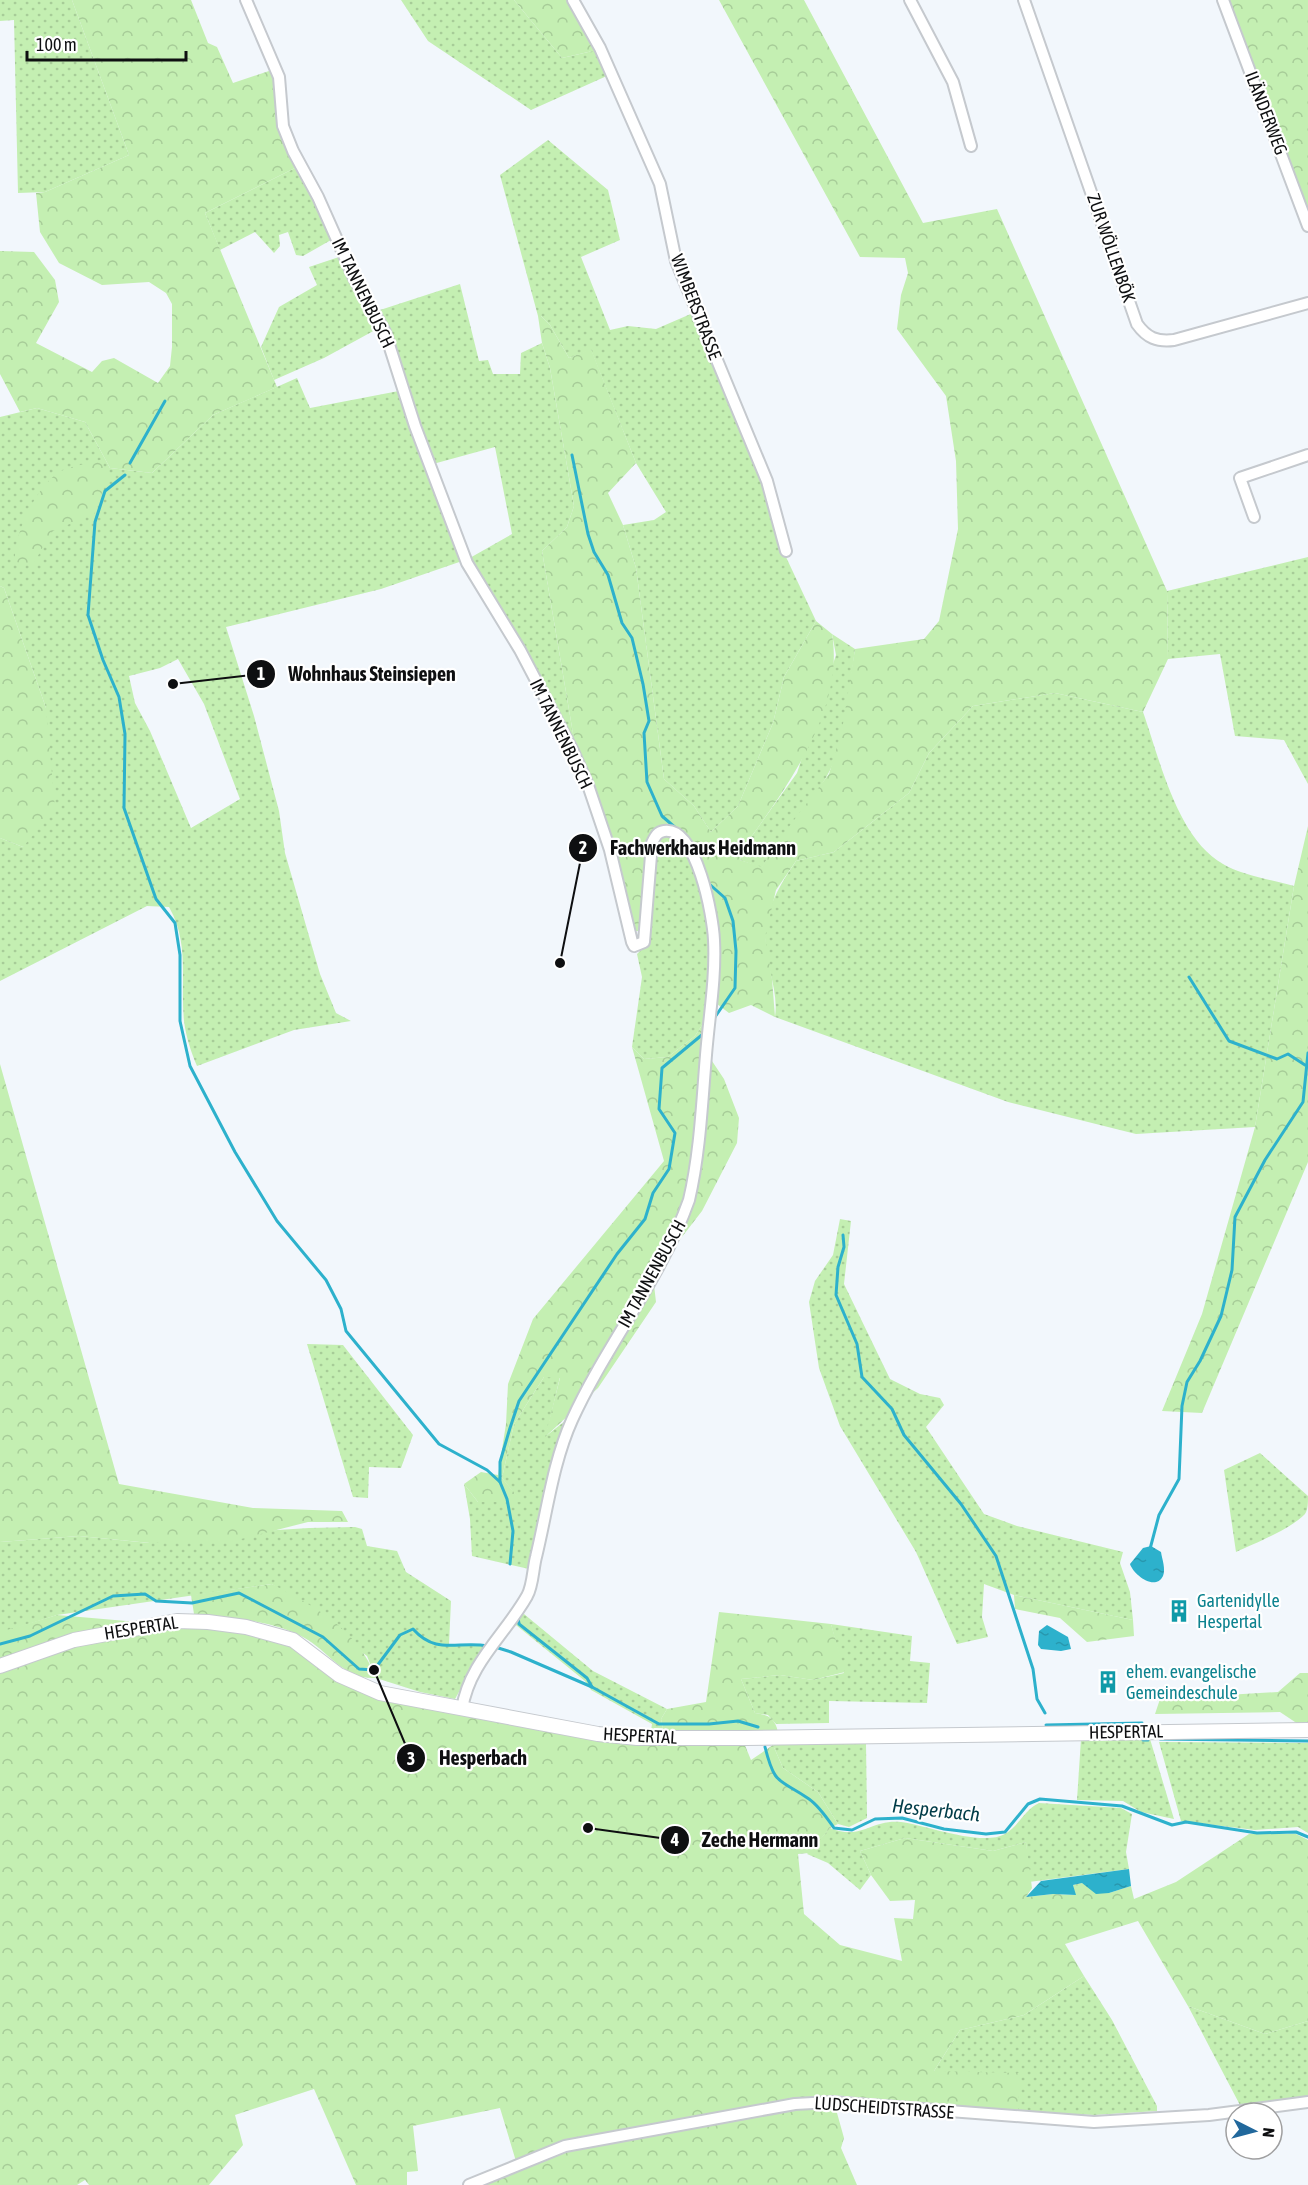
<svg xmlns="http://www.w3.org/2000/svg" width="1308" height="2185" viewBox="0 0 1308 2185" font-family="'Asap Condensed',sans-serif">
<defs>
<pattern id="green-dots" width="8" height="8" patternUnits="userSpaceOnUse" patternTransform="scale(1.5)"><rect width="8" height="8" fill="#c4efb2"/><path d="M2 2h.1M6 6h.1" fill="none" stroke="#a7cc98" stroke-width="1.8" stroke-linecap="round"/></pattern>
<pattern id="forest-crowns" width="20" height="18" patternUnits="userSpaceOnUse" patternTransform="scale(1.5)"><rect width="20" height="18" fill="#c4efb2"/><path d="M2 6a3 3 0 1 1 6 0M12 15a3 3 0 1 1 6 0" fill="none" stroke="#a7cc98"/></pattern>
<pattern id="water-ripples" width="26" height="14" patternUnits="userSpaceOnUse" patternTransform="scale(1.5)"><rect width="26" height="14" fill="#2db1cc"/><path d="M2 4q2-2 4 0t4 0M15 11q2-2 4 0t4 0" fill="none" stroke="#2797ae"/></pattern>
</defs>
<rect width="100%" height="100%" fill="#f2f7fc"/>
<!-- green -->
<g fill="url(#green-dots)" fill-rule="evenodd">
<polygon points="0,0 72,0 129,155 45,192 18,193 14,20 0,21"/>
<polygon points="401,0 514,0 562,58 597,50 609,75 531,110 428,41"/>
<polygon points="548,140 608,190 620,240 581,257 610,330 628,326 656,329 693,313 762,481 786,557 816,621 784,677 773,723 738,806 711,832 694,806 664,779 636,568 623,525 654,520 666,512 636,463 591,350 569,358 550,325 541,316 538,316 500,175"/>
<polygon points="295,168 316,202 331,240 303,256 296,255 288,232 279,235 280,246 274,253 255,232 220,250 205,213"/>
<polygon points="339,257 377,329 324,358 274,380 261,347 279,307 317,285 309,267"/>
<path d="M460,284L479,361L488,360L493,374H520L521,353L542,343L550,368L574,506L567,527L542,551L575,745L468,559L381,589L226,627L254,716L279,811L285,853L320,974L336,1013L351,1021L294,1030L197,1066C191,1052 186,1037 184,1021C180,982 190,943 169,907L147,906L0,981V838L23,847L46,708L4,588L0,586V417L37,408L85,422L110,468L152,473L213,415L297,378L310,408L404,390L377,311ZM495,447L512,534L468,559L433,464ZM178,659L204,704L240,799L191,828L150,731L135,703L129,676L160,668Z"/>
<polygon points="1308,557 1308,784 1284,740 1235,736 1220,654 1168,659 1167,591"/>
<path d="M832,634L855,649C850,685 845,743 828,774C811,805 781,834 762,868L740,860L744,847L797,773L836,655Z"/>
<path d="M1055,693L1143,712C1160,760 1177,838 1223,864C1241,875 1273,880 1294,886L1255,1127L1136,1134L1008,1102L775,1017C779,989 765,965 765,938C765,909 781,883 796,861L834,852L909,793L929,753L973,706Z"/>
<polygon points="663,834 673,837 698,870 710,925 706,1019 695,1036 668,1057 644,1059 632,1047 642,977 637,954 646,945 654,843"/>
<polygon points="840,1219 851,1221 844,1284 890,1379 920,1394 940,1398 944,1405 926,1427 984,1514 1017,1526 1123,1552 1120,1563 1130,1592 1133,1620 1014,1595 984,1584 982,1617 988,1637 957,1644 916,1552 840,1426 819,1368 809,1302 815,1281 833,1255"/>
<polygon points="307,1344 343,1345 413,1435 401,1468 369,1467 368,1498 353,1497"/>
<polygon points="544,1377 560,1377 546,1436 565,1421 529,1569 472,1556 470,1519 464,1484 478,1502 521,1502 502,1478 514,1424"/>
<path d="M1260,1453L1308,1496C1308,1502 1308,1510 1305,1514C1291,1529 1255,1543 1236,1552L1224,1470Z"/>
<polygon points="355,1527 362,1529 367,1546 397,1551 406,1572 451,1601 449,1644 485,1646 455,1699 420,1692 376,1678 367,1656 272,1584 57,1615 0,1633 0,1542 79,1536 149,1543 150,1538 309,1528"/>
<polygon points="524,1614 593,1671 667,1709 661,1719 664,1733 651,1731 652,1724 591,1690 585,1681 511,1621"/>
<polygon points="831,1624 912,1636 910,1661 930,1663 927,1703 829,1701 829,1723 776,1724 768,1715 755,1713 741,1679 780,1675 813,1680 844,1673"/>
<polygon points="1081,1739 1150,1739 1174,1819 1141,1812 1123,1801 1077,1800"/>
<polygon points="1159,1742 1308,1743 1308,1833 1298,1827 1255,1830 1181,1821"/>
<polygon points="866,1743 867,1818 849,1827 838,1824 818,1792 783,1768 773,1745"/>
<path d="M1039,1803L1121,1808L1132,1814L1126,1852L1129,1869L1029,1882L1026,1842L993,1851L905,1838L860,1851L871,1875L860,1890L828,1863L807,1854L830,1828C862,1841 870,1819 901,1822C925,1825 982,1847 1005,1834C1019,1826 1024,1810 1039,1803Z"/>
<polygon points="1084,1976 1112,2020 1157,2106 1157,2111 1094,2115 1018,2111 934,2071 960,2030 1024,2015"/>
<polygon points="1188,2006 1265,2034 1308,2021 1308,2098 1241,2107"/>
</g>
<!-- forest -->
<g fill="url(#forest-crowns)">
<polygon points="72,0 191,0 208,43 217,47 233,83 272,70 283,136 295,168 205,213 277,387 213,415 152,473 110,468 85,422 37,408 20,412 0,374 0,251 34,252 55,280 59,302 36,343 92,372 102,361 114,358 158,383 170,366 172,347 172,304 166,293 149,282 102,285 59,263 40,232 36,193 45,192 129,155"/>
<polygon points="514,0 568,0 597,50 562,58"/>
<path d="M719,0H804L923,223L997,209L1167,591L1168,659L1143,712L1055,693L973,706L929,753L909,793L834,852L796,861L776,890L765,937L772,979L775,1017L751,1005L729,1013L713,1001L716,956L691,843L654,832L644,931H635L614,856L575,745L542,551L567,527L574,506L550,368L542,343L538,316H541L550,325L569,358L591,349L636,463L608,493L623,525L636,568L664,779L694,806L711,832L738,806L773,723L784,677L816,621L832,634C845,710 786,788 744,847L740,860L762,867L775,845L829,774L842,730L855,649L924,639L939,621L958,529L956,461L946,396L897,329L901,295L908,273L905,258L860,257Z"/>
<polygon points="1223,0 1308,0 1308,224"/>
<path d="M100,460L108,476L93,517H86L51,532L33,565L15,562C13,535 36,487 59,472C70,466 88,464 100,460Z"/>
<polygon points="0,586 4,588 46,708 55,808 23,847 0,838"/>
<polygon points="1308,826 1308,1162 1202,1413 1162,1411 1202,1314 1255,1127 1294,886"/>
<polygon points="706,1019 710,1058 724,1079 739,1118 737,1143 702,1211 668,1255 654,1285 656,1302 598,1388 545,1437 560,1378 544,1377 514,1424 502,1478 522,1502 478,1502 464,1484 481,1472 498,1475 506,1424 508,1384 533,1319 664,1161 632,1047 644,1059 668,1057 695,1036"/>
<polygon points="0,1064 119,1484 253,1508 342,1511 348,1522 308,1522 233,1541 150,1543 79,1536 0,1542"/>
<path d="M272,1584C316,1608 357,1628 376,1678C346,1680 331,1655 308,1640C276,1620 231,1618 194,1614L191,1595Z"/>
<polygon points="1014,1595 1133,1620 1134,1636 1087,1642 1060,1618 1015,1609"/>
<path d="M719,1612L831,1624L845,1672L813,1680L780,1675L741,1679L755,1713C768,1715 775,1718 778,1732L664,1733L661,1719L667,1709L706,1702Z"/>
<polygon points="57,1615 242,1631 278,1641 300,1650 316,1665 347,1686 376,1699 591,1740 645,1746 744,1743 751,1760 773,1745 783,1768 818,1792 838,1824 830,1828 809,1853 798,1854 804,1914 840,1945 902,1961 894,1918 913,1919 915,1900 890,1901 871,1875 860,1851 905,1838 993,1851 1026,1842 1032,1888 1026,1897 1053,1894 1075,1895 1073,1885 1082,1883 1109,1893 1131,1886 1134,1899 1176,1882 1249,1834 1296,1834 1308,1840 1308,2021 1265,2034 1188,2006 1138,1921 1065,1944 1084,1976 1024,2015 960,2030 934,2071 1020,2073 1018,2111 832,2095 844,2138 841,2148 857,2185 482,2185 518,2168 500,2108 413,2126 418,2171 407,2172 407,2185 356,2185 314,2089 235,2115 243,2145 209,2185 89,2185 85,2180 77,2185 0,2185 0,1632"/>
<polygon points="1300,1673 1308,1673 1308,1724 1298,1724 1280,1712 1155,1714 1160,1699 1278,1692"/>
</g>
<!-- water -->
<g fill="url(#water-ripples)">
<path d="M1151,1546L1161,1552C1162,1559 1166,1569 1163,1576C1155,1592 1133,1574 1130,1564L1143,1548Z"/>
<polygon points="1047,1625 1068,1637 1071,1649 1061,1651 1041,1649 1038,1645 1039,1631"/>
<polygon points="1129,1869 1131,1886 1109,1893 1096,1894 1082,1883 1073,1885 1076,1895 1053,1894 1026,1897 1041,1881"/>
</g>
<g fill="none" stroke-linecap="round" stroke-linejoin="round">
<!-- stream -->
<g stroke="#2db1cc" stroke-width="3">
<polyline points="572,455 588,534 594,552 608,575 622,623 632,638 643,684 649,721 644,733 647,782 662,816 678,830"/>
<polyline points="130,463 165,401"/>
<polyline points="125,475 105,491 95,522 88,615 103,660 119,697 125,734 124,808 156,899 175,923 180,955 180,1021 190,1066 235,1152 277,1221 326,1280 341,1309 346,1331 439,1444 487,1470 500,1482"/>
<polyline points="707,882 725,898 733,921 736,951 735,988 715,1017"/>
<polyline points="1189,977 1229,1041 1277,1059 1288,1054 1305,1065"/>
<polyline points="843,1235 844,1247 838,1267 836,1295 857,1344 862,1377 892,1409 904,1435 961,1504 996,1556 1033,1669 1037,1699 1045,1713"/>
<polyline points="1150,1549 1159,1515 1179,1479 1182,1406 1187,1382 1200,1361 1221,1316 1232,1270 1235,1217 1265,1160 1303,1102 1308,1053"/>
<polyline points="510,1564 513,1531 507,1499 500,1482 500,1462 510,1428 519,1401 617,1254 645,1219 653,1193 669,1169 675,1133 659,1109 662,1068 703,1034"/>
<polyline points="518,1617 519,1624 587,1678 592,1687"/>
<path d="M0,1644L30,1636L113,1596L145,1594L156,1601L192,1603L239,1593L323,1637L359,1669L374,1670L400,1635L413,1629C437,1656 458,1640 488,1646"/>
<polyline points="495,1647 511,1652 592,1687 659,1724 709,1724 738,1721 758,1727"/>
<polyline points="1046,1725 1142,1723"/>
<polyline points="1160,1739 1308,1741"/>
<polyline points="1143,1740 1148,1740"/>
<path d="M765,1747C775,1787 779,1778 809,1799C819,1806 827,1818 834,1828L852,1830L875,1819L902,1818L944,1829L986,1834L1005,1832L1028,1804L1040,1799L1122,1806L1172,1825L1186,1822L1257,1833L1296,1832L1308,1837"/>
</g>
<!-- minor casing -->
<g stroke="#c5c9ce" stroke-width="14">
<g id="minor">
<path d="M246,0L279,77L283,126L293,151L318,197L354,278L385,332L415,426L467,563L520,650L573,751L588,785L610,850L632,942L634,946L644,942L652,843C655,837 657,832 664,831C697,826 713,917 714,940C716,978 709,1017 706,1055C702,1103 700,1153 689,1200C661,1279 606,1345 572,1420C553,1462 547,1512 536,1557C533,1568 533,1586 527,1596C505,1635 469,1663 462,1709"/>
<polyline points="573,0 600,48 660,184 676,261 767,481 786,551"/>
<polyline points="910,0 953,82 971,146"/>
<path d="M1024,0L1137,324C1147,338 1157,342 1174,340L1308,303"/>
<polyline points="1223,0 1308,226"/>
<polyline points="1254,517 1240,478 1308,455"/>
<polyline points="469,2185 565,2146 795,2104 831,2102 1094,2122 1209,2115 1308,2102"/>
</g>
</g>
<!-- major casing -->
<g stroke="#c5c9ce" stroke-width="16">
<polyline id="major" points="0,1666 74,1640 177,1621 208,1622 246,1627 293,1640 339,1675 380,1693 598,1734 637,1738 746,1738 1308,1730"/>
</g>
<!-- minor -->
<use href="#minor" stroke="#fff" stroke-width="10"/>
<!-- major -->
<use href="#major" stroke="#fff" stroke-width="14"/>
</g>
<!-- icons -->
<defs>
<g id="building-bare" transform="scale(1.8)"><path d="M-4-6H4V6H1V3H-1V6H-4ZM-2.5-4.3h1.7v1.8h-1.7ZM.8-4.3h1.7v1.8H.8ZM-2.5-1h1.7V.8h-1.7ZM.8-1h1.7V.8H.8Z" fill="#0f9aa8" stroke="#fff" stroke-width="2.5" paint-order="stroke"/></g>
</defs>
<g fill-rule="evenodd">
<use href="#building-bare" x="1179" y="1611"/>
<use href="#building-bare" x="1108" y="1682"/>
</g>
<g text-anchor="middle" stroke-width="4.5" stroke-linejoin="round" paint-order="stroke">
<!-- street labels -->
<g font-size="18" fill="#0e0f11" stroke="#fff">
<text transform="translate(1266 113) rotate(69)" y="6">ILÄNDERWEG</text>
<text transform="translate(1111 248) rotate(71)" y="6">ZUR WÖLLENBÖK</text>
<text transform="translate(363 293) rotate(64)" y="6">IM TANNENBUSCH</text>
<text transform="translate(696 307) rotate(69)" y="6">WIMBERSTRASSE</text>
<text transform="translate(561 734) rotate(64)" y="6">IM TANNENBUSCH</text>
<text transform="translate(652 1274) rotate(-61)" y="6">IM TANNENBUSCH</text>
<text transform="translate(141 1628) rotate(-9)" y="6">HESPERTAL</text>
<text transform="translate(1126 1732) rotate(-1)" y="6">HESPERTAL</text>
<text transform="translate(640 1736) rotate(3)" y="6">HESPERTAL</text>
<text transform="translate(884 2108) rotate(4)" y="6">LUDSCHEIDTSTRASSE</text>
</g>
<!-- culture labels -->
<g font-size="18" fill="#0d838f" stroke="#fff" text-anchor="start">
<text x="1197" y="1607">Gartenidylle<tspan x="1197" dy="21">Hespertal</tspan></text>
<text x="1126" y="1678">ehem. evangelische<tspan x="1126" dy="21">Gemeindeschule</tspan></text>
</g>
<!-- water labels -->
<g font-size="20" font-style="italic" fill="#013c48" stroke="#fff">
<text transform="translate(936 1810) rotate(6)" y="7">Hesperbach</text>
</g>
</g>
<!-- callouts -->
<path fill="none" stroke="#0e0f11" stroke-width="2" d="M173 684L261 674M560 963L583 848M374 1670L411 1758M588 1828L675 1840"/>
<g fill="#0e0f11" stroke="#fff" stroke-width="2">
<circle cx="173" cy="684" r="6"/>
<circle cx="560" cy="963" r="6"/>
<circle cx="374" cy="1670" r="6"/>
<circle cx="588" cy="1828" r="6"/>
<circle cx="261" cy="674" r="15"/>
<circle cx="583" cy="848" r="15"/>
<circle cx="411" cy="1758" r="15"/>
<circle cx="675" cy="1840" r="15"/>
</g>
<g font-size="18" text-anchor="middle" font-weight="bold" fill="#fff">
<text x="261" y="680">1</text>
<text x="583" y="854">2</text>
<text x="411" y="1765">3</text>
<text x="675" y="1846">4</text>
</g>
<g font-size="20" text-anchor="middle" font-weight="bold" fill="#0e0f11" stroke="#fff" stroke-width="4.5" stroke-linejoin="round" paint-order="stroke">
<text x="372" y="681">Wohnhaus Steinsiepen</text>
<text x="703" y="855">Fachwerkhaus Heidmann</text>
<text x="483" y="1765">Hesperbach</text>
<text x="760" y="1847">Zeche Hermann</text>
</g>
<!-- north arrow -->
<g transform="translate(1254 2131) rotate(96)"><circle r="28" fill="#ffffff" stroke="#9f9fa0" stroke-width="1.5"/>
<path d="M0-4.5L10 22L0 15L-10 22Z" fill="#21689c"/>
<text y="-9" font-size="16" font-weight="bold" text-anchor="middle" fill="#0e0f11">N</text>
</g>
<!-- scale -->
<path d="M27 51v9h159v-9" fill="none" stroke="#0e0f11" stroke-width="3"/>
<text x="36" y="51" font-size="18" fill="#0e0f11" stroke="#ffffff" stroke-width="4.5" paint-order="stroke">100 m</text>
</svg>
